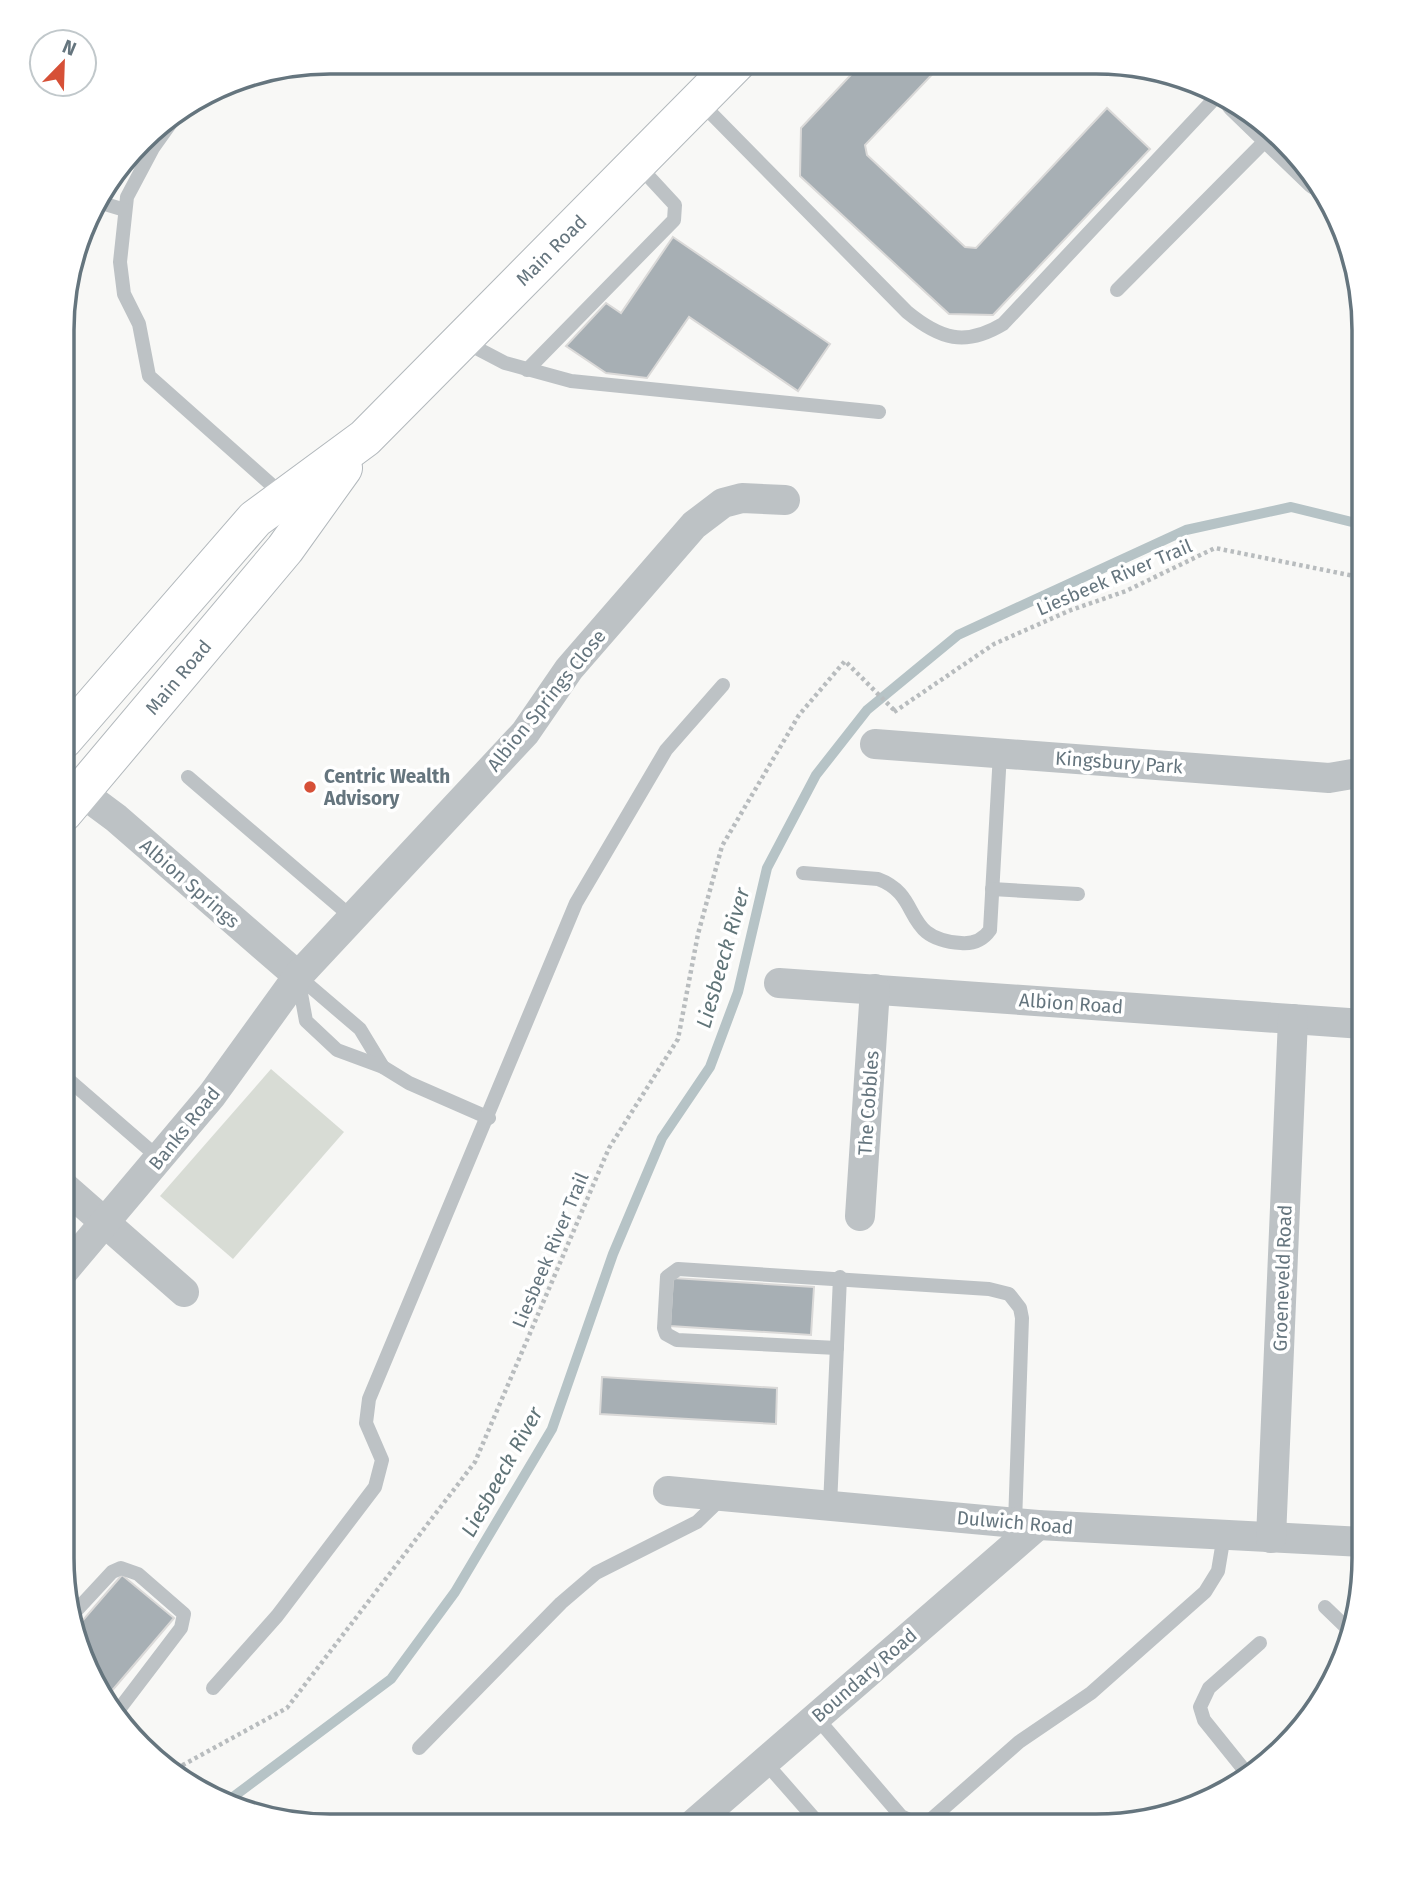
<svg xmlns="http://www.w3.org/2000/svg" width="1425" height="1888" viewBox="0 0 1425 1888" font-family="'Fira Sans',sans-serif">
<rect width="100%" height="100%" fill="#f8f8f6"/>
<!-- green -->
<polygon fill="#d8dcd5" points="271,1069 344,1132 233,1259 160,1196"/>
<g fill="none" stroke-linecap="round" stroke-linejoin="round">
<!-- stream -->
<polyline stroke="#b6c3c6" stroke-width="10" points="229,1800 391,1679 455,1592 552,1429 613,1254 662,1138 710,1067 738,992 767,868 816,775 867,710 958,635 1186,530 1291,507 1364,525"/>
</g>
<!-- building -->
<g fill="#a7afb4" stroke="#dad9d8" stroke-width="2">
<polygon points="862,63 943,63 865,145 867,155 965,247 976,248 1107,108 1150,149 993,315 949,314 800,176 801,128"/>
<polygon points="673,237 830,344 798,391 689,317 647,378 606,373 566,346 606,303 621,313"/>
<polygon points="673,1278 814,1287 811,1335 670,1326"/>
<polygon points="602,1377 777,1388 776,1424 600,1414"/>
<polygon points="122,1575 174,1618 104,1700 89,1678 77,1627"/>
<polygon points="789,1817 797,1826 779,1826"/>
</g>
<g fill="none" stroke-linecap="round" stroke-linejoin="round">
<!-- secondary casing -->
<g stroke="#b2b8bc" stroke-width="40">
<g id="secondary">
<polyline points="63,740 255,519 365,438 737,62"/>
<polyline points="63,813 285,549 343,468"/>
</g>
</g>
<!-- path -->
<g stroke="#b8bcbe" stroke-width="4.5" stroke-dasharray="3.5 3.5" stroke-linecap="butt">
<polyline points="894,712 994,644 1071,610 1126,591 1215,548 1364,578"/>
<polyline points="170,1772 287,1708 475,1462 609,1148 678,1039 698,934 722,846 799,715 845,661 895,711"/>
</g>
<!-- service -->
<g stroke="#bdc2c5" stroke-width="14">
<path d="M699,101L907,312C940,339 965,347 1003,324L1217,96"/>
<polyline points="178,113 153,148 127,197 120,262 124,294 139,324 149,376 284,496"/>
<polyline points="95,201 125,210"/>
<polyline points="1117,290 1270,136"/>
<polyline points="463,341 505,363 571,381 879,412"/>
<polyline points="527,370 674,220 675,205 638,165"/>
<polyline points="188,777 354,919"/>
<path d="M803,873L878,879C924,896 900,939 961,943C973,944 983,940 990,930L1000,753"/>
<polyline points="992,889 1078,894"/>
<polyline points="298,976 360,1029 383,1067"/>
<polyline points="298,977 306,1021 337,1050 383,1067 409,1083 489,1118"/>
<polyline points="62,1074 160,1159"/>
<polyline points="837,1348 677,1340 666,1334 664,1328 667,1277 678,1269 989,1289 1009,1294 1020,1308 1022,1318 1015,1523"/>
<polyline points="830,1506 840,1277"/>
<polyline points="1325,1607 1352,1633"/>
<polyline points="74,1613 112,1572 121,1568 138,1574 184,1614 181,1628 114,1716"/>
<polyline points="213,1688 277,1616 375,1487 382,1460 366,1423 369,1399 576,903 666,750 723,685"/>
<polyline points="816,1717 901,1816 918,1824 928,1822 1019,1742 1091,1693 1205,1592 1218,1571 1224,1535"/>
<polyline points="419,1748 561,1603 596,1573 697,1522 724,1496"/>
<polyline points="764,1761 821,1826"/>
<polyline points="1249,1776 1204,1720 1200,1707 1209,1688 1260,1643"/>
</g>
<!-- minor -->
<g stroke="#bdc2c5" stroke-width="30">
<polyline points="1236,103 1316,180"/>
<polyline points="875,744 1329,778 1364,772"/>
<polyline points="81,792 116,818 298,976"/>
<polyline points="779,983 1363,1024"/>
<polyline points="62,1185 184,1292"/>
<polyline points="860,1216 875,989"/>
<polyline points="62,1273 212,1095 298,976 525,733 569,669 694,525 723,503 742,498 785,500"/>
<polyline points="668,1491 1038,1525 1363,1542"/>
<polyline points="1271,1538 1293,1019"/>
<polyline points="691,1826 1038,1525"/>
</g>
<!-- secondary -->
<use href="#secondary" stroke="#fff" stroke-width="38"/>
</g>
<!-- markers -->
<circle fill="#d65037" stroke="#fff" stroke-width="2.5" cx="310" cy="787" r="7"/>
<g text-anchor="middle" stroke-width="7" stroke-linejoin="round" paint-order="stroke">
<!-- street labels -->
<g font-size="19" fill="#65757e" stroke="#fff">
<text transform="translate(551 250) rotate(-45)" y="7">Main Road</text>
<text transform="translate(1114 577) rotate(-23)" y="7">Liesbeek River Trail</text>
<text transform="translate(178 677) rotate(-50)" y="7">Main Road</text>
<text transform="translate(546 700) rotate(-51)" y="7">Albion Springs Close</text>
<text transform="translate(1119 762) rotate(4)" y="7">Kingsbury Park</text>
<text transform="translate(190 883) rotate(41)" y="7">Albion Springs</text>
<text transform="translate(1071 1003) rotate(4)" y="7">Albion Road</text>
<text transform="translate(868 1103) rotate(-86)" y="7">The Cobbles</text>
<text transform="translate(184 1128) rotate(-51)" y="7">Banks Road</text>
<text transform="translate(550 1250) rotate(-67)" y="7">Liesbeek River Trail</text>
<text transform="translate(1282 1278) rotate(-88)" y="7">Groeneveld Road</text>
<text transform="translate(1015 1522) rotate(5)" y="7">Dulwich Road</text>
<text transform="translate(864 1675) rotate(-41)" y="7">Boundary Road</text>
</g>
<!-- poi labels -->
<g font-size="19" font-weight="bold" fill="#65757e" stroke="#fff" text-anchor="start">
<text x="324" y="783">Centric Wealth<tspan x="324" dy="22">Advisory</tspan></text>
</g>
<!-- water labels -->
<g font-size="21" font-style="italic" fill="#607478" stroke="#fff">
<text transform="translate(723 958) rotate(-74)" y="7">Liesbeeck River</text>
<text transform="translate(502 1472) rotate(-61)" y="7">Liesbeeck River</text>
</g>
</g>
<!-- crop -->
<path d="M0 0H1425V1888H0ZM330 74H1096A256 256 0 0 1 1352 330V1558A256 256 0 0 1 1096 1814H330A256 256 0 0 1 74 1558V330A256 256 0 0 1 330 74Z" fill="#fff" fill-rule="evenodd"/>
<path fill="none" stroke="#65757e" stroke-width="3.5" d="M330 74H1096A256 256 0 0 1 1352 330V1558A256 256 0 0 1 1096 1814H330A256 256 0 0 1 74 1558V330A256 256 0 0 1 330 74Z"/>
<!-- north arrow -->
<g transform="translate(63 63) rotate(23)"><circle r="33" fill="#ffffff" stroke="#c1c8cb" stroke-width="2"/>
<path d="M0-5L12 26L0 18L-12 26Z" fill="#d65037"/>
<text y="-10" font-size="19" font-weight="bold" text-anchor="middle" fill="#65757e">N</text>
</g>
</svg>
